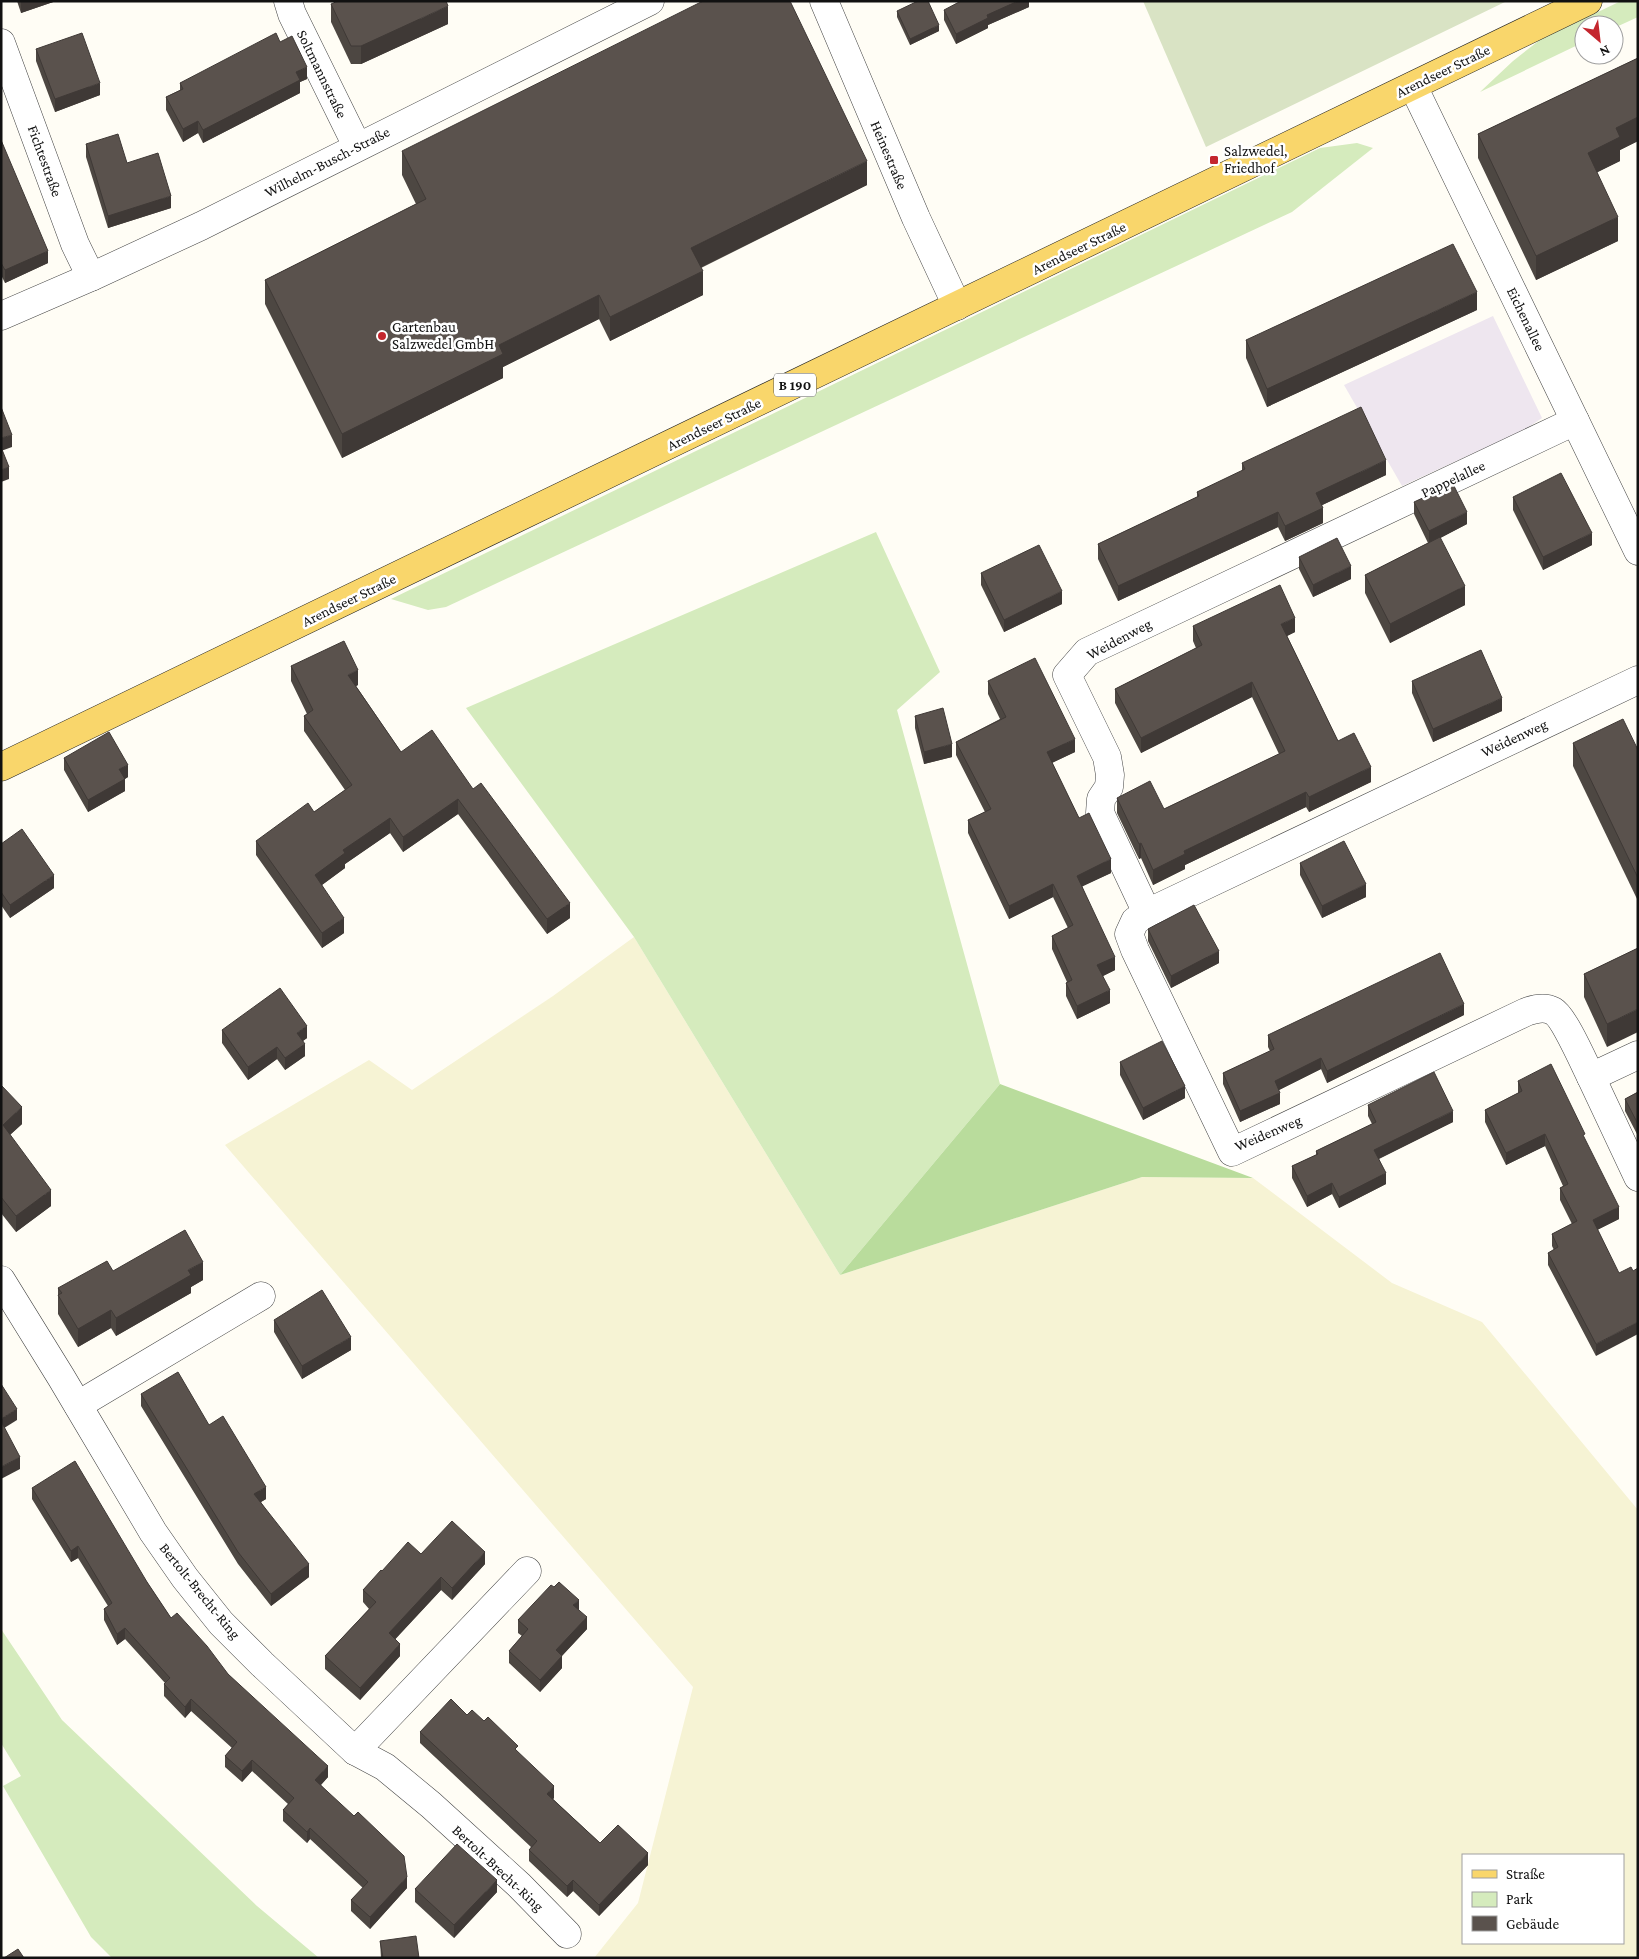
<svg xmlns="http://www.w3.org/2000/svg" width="1639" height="1959" viewBox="0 0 1639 1959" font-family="'Crimson Pro',serif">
<rect width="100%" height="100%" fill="#fffdf5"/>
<!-- industrial -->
<polygon fill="#eee6ef" points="1493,316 1542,418 1526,429 1402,486 1344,385"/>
<!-- farmland -->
<path fill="#f6f3d4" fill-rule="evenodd" d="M634,937L840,1275L1142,1177L1253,1178L1392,1283L1482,1322L1638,1510V1958H594L638,1903L693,1687L225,1145L369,1060L412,1090L553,996ZM1463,1855H1623V1943H1463Z"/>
<!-- green -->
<g fill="#d5ebbd">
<polygon points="1621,1 1638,1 1638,17 1614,28 1614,25 1584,25 1584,42 1480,92 1513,61 1541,39"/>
<polygon points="1357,143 1373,148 1292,212 446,607 428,610 391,599 1320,148"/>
<polygon points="876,532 940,672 897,710 1000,1084 840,1275 634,937 466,708"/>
<polygon points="1,1629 62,1720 257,1906 319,1958 112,1958 91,1937 3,1786 21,1776 1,1743"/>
</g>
<!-- forest -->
<polygon fill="#b9dc9c" points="1000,1084 1253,1178 1142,1177 840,1275"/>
<!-- cemetery -->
<polygon fill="#d9e3c4" points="1143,1 1507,1 1206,147"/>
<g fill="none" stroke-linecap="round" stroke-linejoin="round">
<!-- street casing -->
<g stroke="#444" stroke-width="29">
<g id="street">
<polyline points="288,1 292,14 357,146"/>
<polyline points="824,1 916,218 957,306"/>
<polyline points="1,43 75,244 91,277"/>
<polyline points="1413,86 1638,551"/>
<polyline points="1,316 91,277 201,226 650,1"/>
<path d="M1575,421L1087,652L1067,675L1107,757L1110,775L1109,787L1101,799L1100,813L1147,913L1135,921L1129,934L1135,950L1232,1152L1526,1012C1534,1009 1544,1006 1553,1011C1564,1017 1584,1063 1591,1077L1638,1055"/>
<polyline points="1147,913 1638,680"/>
<polyline points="1591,1077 1638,1177"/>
<polyline points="1,1280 61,1377 153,1532 185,1578 221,1623 262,1664 355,1751 385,1767 431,1805 519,1885 567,1934"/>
<polyline points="78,1405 261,1296"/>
<polyline points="355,1751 527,1571"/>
</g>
</g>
<!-- primary casing -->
<g stroke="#222" stroke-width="29">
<polyline id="primary" points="1,767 1588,1"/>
</g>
<!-- street -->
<use href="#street" stroke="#fff" stroke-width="28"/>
<!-- primary -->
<use href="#primary" stroke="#f9d66b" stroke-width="28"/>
</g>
<!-- wall -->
<g fill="#4d4742">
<polygon points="17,1 56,1 21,13"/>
<polygon points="1029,1 1029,7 988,25 988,28 956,44 944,20 944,10"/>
<polygon points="331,4 448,24 361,64 351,64 331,22"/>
<polygon points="897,11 939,31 910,45 897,17"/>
<polygon points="280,42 307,79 300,82 300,93 203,143 198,133 183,142 166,110 166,97 180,90 180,83"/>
<polygon points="36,49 100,95 55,112 36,61"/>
<polygon points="1638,58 1638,141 1620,150 1620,161 1597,172 1618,241 1536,280 1478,158 1478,134"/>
<polygon points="1,140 48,263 5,283 1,275"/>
<polygon points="86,144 127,163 171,208 108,228 86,157"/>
<polygon points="402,151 867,185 701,268 703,295 610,341 599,319 503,367 503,378 342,458 265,304 265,280 416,204 402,175"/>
<polygon points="1477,310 1267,407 1246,358 1246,340"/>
<polygon points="1242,463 1386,475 1322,505 1323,523 1285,541 1278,527 1118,601 1098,559 1098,544 1197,497 1197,492 1242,471"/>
<polygon points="1513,497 1592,545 1543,570 1513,510"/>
<polygon points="1414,502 1467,524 1440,538 1465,605 1390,643 1365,593 1365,575 1428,543 1414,514"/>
<polygon points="1299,557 1351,579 1313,597 1299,569"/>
<polygon points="981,573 1062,604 1004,632 981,585"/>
<polygon points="1193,626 1295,632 1287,636 1338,741 1371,782 1309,812 1306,807 1185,865 1185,869 1153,885 1141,858 1139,859 1117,813 1117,798 1164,809 1279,754 1252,697 1141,753 1115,703 1115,689 1196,648 1193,641"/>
<polygon points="291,666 358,685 356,686 401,752 473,789 570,918 547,934 458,814 403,852 390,833 345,864 345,868 322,885 344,933 322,948 256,855 256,841 314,812 345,790 304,731 304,716 307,714 291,681"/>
<polygon points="988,681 1075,752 1052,763 1079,818 1111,873 1082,886 1115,970 1103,976 1110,1003 1077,1019 1066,996 1066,983 1067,982 1052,949 1052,936 1068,928 1053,897 1009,919 968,833 968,820 985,812 956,755 956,742 1000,719 988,694"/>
<polygon points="1412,681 1502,711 1433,742 1412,693"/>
<polygon points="915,716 952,757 924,764 915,728"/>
<polygon points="1573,743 1638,750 1638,901 1573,766"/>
<polygon points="64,758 128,777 125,779 125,791 88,812 64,770"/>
<polygon points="1,844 54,888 10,918 1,905"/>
<polygon points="1300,863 1366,897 1322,918 1300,875"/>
<polygon points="1148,929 1219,963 1171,988 1148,941"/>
<polygon points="1638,948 1607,1047 1584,997 1584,974"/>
<polygon points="1464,1015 1327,1083 1321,1069 1279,1090 1280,1104 1240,1122 1223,1084 1223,1073 1270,1051 1268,1047 1268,1035"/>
<polygon points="222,1030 307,1038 303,1041 305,1056 285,1070 277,1059 248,1080 222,1043"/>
<polygon points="1120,1062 1185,1098 1143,1120 1120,1075"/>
<polygon points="1518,1081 1585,1140 1619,1219 1597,1230 1596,1356 1548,1265 1548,1253 1554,1250 1552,1246 1552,1234 1572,1224 1560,1200 1560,1188 1563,1186 1545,1146 1506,1165 1485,1122 1485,1110 1518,1093"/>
<polygon points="1,1085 22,1124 10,1135 51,1206 16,1232 1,1213"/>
<polygon points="1638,1092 1638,1136 1625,1111 1625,1099"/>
<polygon points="1368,1105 1453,1122 1379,1159 1386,1184 1339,1208 1332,1194 1307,1207 1292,1178 1292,1166 1316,1155 1316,1151 1372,1124 1368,1116"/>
<polygon points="113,1271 203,1280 191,1287 191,1293 116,1336 111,1328 78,1347 58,1314 58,1288"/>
<polygon points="274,1320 351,1350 302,1379 274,1332"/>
<polygon points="141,1394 209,1425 266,1499 261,1502 309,1577 271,1606 238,1564 141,1406"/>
<polygon points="32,1488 147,1582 171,1618 228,1674 328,1777 321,1785 407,1888 370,1929 351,1911 351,1900 363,1888 310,1839 307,1843 283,1821 283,1810 288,1804 252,1771 242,1782 225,1767 225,1756 232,1748 191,1711 185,1718 164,1696 164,1684 165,1683 125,1639 117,1645 104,1620 104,1609 108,1606 78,1558 71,1562 32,1499"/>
<polygon points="421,1554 485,1564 452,1600 441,1590 395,1639 400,1656 360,1700 325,1669 325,1656 369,1609 363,1602 363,1590 382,1571"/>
<polygon points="579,1610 587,1629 562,1656 562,1668 540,1692 509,1663 509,1651 522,1636 518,1633 518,1620"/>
<polygon points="467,1715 518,1752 554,1798 553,1799 600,1843 648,1865 599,1916 573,1891 567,1897 529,1861 529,1850 531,1847 420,1743 420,1732"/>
<polygon points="415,1889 497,1892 454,1938 415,1902"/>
<polygon points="380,1941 419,1958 381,1958"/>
</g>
<!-- shaded-wall -->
<g fill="#3f3936">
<polygon points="21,1 56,1 21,13"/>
<polygon points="1018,1 1029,1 1029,7 988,25 988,28 956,44 956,34 987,15"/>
<polygon points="448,6 448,24 361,64 361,46"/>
<polygon points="939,25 939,31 910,45 910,39"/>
<polygon points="307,67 307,79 300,82 300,93 203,143 203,130 296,72"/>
<polygon points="100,83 100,95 55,112 55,99"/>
<polygon points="1638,117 1638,141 1620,150 1620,161 1588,177 1588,153 1616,128"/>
<polygon points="198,121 198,133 183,142 183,129"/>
<polygon points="867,161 867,185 691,272 691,248"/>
<polygon points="171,196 171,208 108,228 108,216"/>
<polygon points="1618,217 1618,241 1536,280 1536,256"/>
<polygon points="48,251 48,263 5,283 5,270"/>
<polygon points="703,271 703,295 610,341 610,317"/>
<polygon points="1477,292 1477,310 1267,407 1267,389"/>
<polygon points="599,295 599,319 503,367 503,378 342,458 342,434 499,345"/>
<polygon points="12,435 12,447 1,451 1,438"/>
<polygon points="1386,460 1386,475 1316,508 1316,493"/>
<polygon points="9,467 9,479 1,482 1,470"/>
<polygon points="1323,508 1323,523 1285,541 1285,526"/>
<polygon points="1278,512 1278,527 1118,601 1118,586"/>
<polygon points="1467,512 1467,524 1429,544 1429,531"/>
<polygon points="1592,533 1592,545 1543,570 1543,557"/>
<polygon points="1351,566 1351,579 1313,597 1313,585"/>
<polygon points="1465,586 1465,605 1390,643 1390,624"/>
<polygon points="1062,591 1062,604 1004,632 1004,620"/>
<polygon points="1295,618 1295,632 1281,639 1281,624"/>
<polygon points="358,670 358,685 348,690 348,675"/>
<polygon points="1252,682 1252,697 1141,753 1141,738"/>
<polygon points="1502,698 1502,711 1433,742 1433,729"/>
<polygon points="1075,739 1075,752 1047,765 1047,752"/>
<polygon points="952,744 952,757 924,764 924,752"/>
<polygon points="128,765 128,777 119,782 119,769"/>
<polygon points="1371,767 1371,782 1309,812 1309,797"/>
<polygon points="125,779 125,791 88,812 88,800"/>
<polygon points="1306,792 1306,807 1185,865 1185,869 1153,885 1153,870 1184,851"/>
<polygon points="458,799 458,814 403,852 403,837"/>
<polygon points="390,818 390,833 345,864 345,868 315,890 315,875 343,850"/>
<polygon points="1141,843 1141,858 1139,859 1139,844"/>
<polygon points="1111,859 1111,873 1077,889 1077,876"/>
<polygon points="54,875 54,888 10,918 10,905"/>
<polygon points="1053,884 1053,897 1009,919 1009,906"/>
<polygon points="1366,884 1366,897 1322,918 1322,906"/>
<polygon points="570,903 570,918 547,934 547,919"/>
<polygon points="344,918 344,933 322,948 322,933"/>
<polygon points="1219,951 1219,963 1171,988 1171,976"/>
<polygon points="1115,957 1115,970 1097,979 1097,965"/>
<polygon points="1110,990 1110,1003 1077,1019 1077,1006"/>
<polygon points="1464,1004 1464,1015 1327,1083 1327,1071"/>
<polygon points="1638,1009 1638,1032 1607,1047 1607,1024"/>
<polygon points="307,1026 307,1038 297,1045 297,1033"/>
<polygon points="305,1044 305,1056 285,1070 285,1058"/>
<polygon points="277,1047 277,1059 248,1080 248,1067"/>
<polygon points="1321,1058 1321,1069 1275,1092 1275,1081"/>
<polygon points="1185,1086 1185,1098 1143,1120 1143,1108"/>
<polygon points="1280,1093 1280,1104 1240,1122 1240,1111"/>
<polygon points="22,1107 22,1124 3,1141 3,1125"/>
<polygon points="1453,1111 1453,1122 1374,1161 1374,1150"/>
<polygon points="1545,1134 1545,1146 1506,1165 1506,1153"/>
<polygon points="1386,1173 1386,1184 1339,1208 1339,1197"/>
<polygon points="1332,1183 1332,1194 1307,1207 1307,1196"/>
<polygon points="51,1190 51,1206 16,1232 16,1216"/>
<polygon points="1619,1207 1619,1219 1593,1232 1593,1220"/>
<polygon points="203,1262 203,1280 191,1287 191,1293 116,1336 116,1318 188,1270"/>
<polygon points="111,1310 111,1328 78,1347 78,1329"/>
<polygon points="1638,1322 1638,1334 1596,1356 1596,1344"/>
<polygon points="351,1337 351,1350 302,1379 302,1366"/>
<polygon points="17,1409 17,1420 1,1430 1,1419"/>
<polygon points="20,1457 20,1469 1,1479 1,1467"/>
<polygon points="266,1487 266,1499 254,1506 254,1494"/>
<polygon points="78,1546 78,1558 71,1562 71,1551"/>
<polygon points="485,1552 485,1564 452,1600 452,1588"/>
<polygon points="309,1564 309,1577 271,1606 271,1594"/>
<polygon points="441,1577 441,1590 389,1646 389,1633"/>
<polygon points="579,1600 579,1613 573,1605"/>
<polygon points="587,1617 587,1629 556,1662 556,1650"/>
<polygon points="125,1628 125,1639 117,1645 117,1634"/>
<polygon points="400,1644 400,1656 360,1700 360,1688"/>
<polygon points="562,1656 562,1668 540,1692 540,1680"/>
<polygon points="191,1699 191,1711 185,1718 185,1707"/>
<polygon points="252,1760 252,1771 242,1782 242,1771"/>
<polygon points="328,1766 328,1777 315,1791 315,1780"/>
<polygon points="554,1786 554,1798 547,1805 547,1794"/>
<polygon points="310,1828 310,1839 307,1843 307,1832"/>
<polygon points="648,1853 648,1865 599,1916 599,1905"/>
<polygon points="407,1877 407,1888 370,1929 370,1917"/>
<polygon points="497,1880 497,1892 454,1938 454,1925"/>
<polygon points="573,1880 573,1891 567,1897 567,1886"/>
</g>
<!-- building -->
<g fill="#5a524d" stroke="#3f3936">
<polygon points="338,1 446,1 448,6 361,46 351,46 331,4"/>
<polygon points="703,1 790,1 867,161 691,248 703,271 610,317 599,295 499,345 503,354 342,434 265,280 426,199 402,151"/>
<polygon points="918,1 928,1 939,25 910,39 897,11"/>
<polygon points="961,1 1018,1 987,15 988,18 956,34 944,10"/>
<polygon points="82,33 100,83 55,99 36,49"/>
<polygon points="276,33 280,42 292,36 307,67 296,72 300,80 203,130 198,121 183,129 166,97 183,89 180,83"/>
<polygon points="1638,58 1638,117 1616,128 1620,137 1588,153 1618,217 1536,256 1478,134"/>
<polygon points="118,134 127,163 158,153 171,196 108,216 86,144"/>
<polygon points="1,140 48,251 5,270 1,263"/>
<polygon points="1453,244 1477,292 1267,389 1246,340"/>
<polygon points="1,407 12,435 1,438"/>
<polygon points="1361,407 1386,460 1316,493 1323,508 1285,526 1278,512 1118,586 1098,544 1199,496 1197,492 1245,469 1242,463"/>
<polygon points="1,447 9,467 1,470"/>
<polygon points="1561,473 1592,533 1543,557 1513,497"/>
<polygon points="1453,484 1467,512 1429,531 1414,502"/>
<polygon points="1440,537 1465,586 1390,624 1365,575"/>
<polygon points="1337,538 1351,566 1313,585 1299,557"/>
<polygon points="1039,545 1062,591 1004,620 981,573"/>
<polygon points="1280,585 1295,618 1281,624 1338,741 1354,733 1371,767 1309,797 1306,792 1184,851 1185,854 1153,870 1141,843 1139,844 1117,798 1150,781 1164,809 1285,751 1252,682 1141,738 1115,689 1202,645 1193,626"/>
<polygon points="344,641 358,670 348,675 401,752 432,730 473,789 481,783 570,903 547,919 458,799 403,837 390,818 343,850 345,853 315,875 344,918 322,933 256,841 308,803 314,812 352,785 304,716 313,710 291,666"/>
<polygon points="1481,650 1502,698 1433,729 1412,681"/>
<polygon points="1035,658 1075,739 1047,752 1079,818 1089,813 1111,859 1077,876 1115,957 1097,965 1110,990 1077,1006 1066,983 1072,980 1052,936 1073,925 1053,884 1009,906 968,820 991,809 956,742 1006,717 988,681"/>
<polygon points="943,708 952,744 924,752 915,716"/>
<polygon points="1623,719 1638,750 1638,878 1573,743"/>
<polygon points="109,732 128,765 119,769 125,779 88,800 64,758"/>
<polygon points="22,829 54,875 10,905 1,892 1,844"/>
<polygon points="1344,841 1366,884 1322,906 1300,863"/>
<polygon points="1194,905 1219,951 1171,976 1148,929"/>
<polygon points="1638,948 1638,1009 1607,1024 1584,974"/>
<polygon points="1440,953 1464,1004 1327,1071 1321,1058 1275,1081 1280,1093 1240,1111 1223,1073 1274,1049 1268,1035"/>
<polygon points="280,988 307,1026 297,1033 305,1044 285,1058 277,1047 248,1067 222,1030"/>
<polygon points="1162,1041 1185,1086 1143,1108 1120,1062"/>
<polygon points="1551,1064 1585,1134 1583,1135 1619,1207 1593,1220 1619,1273 1631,1267 1633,1271 1638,1268 1638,1322 1596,1344 1548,1253 1558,1247 1552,1234 1577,1221 1560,1188 1568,1184 1545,1134 1506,1153 1485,1110 1522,1091 1518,1081"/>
<polygon points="1434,1072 1453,1111 1374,1150 1386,1173 1339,1197 1332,1183 1307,1196 1292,1166 1318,1154 1316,1151 1376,1122 1368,1105"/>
<polygon points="1,1085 22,1107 3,1125 51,1190 16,1216 1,1197"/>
<polygon points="1638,1092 1638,1124 1625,1099"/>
<polygon points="185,1230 203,1262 188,1270 191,1275 116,1318 111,1310 78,1329 58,1295 62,1293 58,1288 107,1261 113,1271"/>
<polygon points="322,1290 351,1337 302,1366 274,1320"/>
<polygon points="178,1372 209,1425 223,1416 266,1487 254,1494 309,1564 271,1594 238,1552 141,1394"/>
<polygon points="1,1384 17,1409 1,1419"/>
<polygon points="1,1421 20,1457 1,1467"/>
<polygon points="75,1461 147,1582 171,1618 177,1613 207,1646 228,1674 328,1766 315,1780 354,1816 358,1812 404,1856 407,1877 370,1917 351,1900 368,1882 310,1828 307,1832 283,1810 294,1798 252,1760 242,1771 225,1756 237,1742 191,1699 185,1707 164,1684 170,1678 125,1628 117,1634 104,1609 112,1603 78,1546 71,1551 32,1488"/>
<polygon points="452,1521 485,1552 452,1588 441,1577 389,1633 400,1644 360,1688 325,1656 376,1602 363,1590 381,1570 382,1571 408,1542 421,1554"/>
<polygon points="559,1582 579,1600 573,1605 587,1617 556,1650 562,1656 540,1680 509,1651 528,1629 518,1620 551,1585 554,1587"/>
<polygon points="451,1699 467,1715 472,1710 484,1721 488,1717 518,1746 515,1749 554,1786 547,1794 600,1843 618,1825 648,1853 599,1905 573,1880 567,1886 529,1850 537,1841 420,1732"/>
<polygon points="457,1844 497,1880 454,1925 415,1889"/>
<polygon points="416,1936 419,1958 383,1958 380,1941"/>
<polygon points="18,1949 24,1958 4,1958"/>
</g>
<!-- markers -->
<g fill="#c4262e" stroke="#fff" stroke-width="2">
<rect x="1209" y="155" width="10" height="10" rx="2.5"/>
<circle cx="382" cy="336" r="5"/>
</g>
<g text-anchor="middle" stroke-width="5" stroke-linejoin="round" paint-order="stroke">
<!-- shield labels -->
<rect fill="#fff" stroke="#585858" stroke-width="1" x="774" y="373.5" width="42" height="23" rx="4"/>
<g font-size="14" font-weight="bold" fill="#111">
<text x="795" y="390">B 190</text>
</g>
<!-- street labels -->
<g font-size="15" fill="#111" stroke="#fff">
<text transform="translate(1443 71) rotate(-26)" y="5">Arendseer Straße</text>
<text transform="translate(322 74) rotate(64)" y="5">Soltmannstraße</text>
<text transform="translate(889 155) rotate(67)" y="5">Heinestraße</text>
<text transform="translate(45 161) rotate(70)" y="5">Fichtestraße</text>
<text transform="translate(327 162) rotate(-27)" y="5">Wilhelm-Busch-Straße</text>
<text transform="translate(1079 248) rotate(-26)" y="5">Arendseer Straße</text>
<text transform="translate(1526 319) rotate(64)" y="5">Eichenallee</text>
<text transform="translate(714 424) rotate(-26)" y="5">Arendseer Straße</text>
<text transform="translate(1453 479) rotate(-25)" y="5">Pappelallee</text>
<text transform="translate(349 600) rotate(-26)" y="5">Arendseer Straße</text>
<text transform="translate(1119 639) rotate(-28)" y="5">Weidenweg</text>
<text transform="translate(1514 738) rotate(-25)" y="5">Weidenweg</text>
<text transform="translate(1268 1133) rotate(-23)" y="5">Weidenweg</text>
<text transform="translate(200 1591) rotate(51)" y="5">Bertolt-Brecht-Ring</text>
<text transform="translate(498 1868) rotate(43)" y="5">Bertolt-Brecht-Ring</text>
</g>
<!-- poi labels -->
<g font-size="15" fill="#111" stroke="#fff" text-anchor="start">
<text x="1224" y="156">Salzwedel,<tspan x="1224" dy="17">Friedhof</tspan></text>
<text x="392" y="332">Gartenbau<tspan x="392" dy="17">Salzwedel GmbH</tspan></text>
</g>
</g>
<!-- border -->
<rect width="1639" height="1959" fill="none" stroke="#111111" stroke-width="5"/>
<!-- legend -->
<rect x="1462" y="1854" width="162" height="90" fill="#ffffff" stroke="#a0a0a0"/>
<rect x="1472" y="1870" width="25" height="8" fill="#f9d66b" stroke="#a0a0a0"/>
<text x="1506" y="1879" font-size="15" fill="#111111">Straße</text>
<rect x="1472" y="1892" width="25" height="15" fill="#d5ebbd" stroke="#a0a0a0"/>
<text x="1506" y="1904" font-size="15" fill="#111111">Park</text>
<rect x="1472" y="1916" width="25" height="15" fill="#5a524d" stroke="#a0a0a0"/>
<text x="1506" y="1929" font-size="15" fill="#111111">Gebäude</text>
<!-- north arrow -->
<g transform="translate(1599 40) rotate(152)"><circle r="24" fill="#ffffff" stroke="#a0a0a0"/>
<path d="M0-4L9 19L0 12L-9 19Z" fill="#c4262e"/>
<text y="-8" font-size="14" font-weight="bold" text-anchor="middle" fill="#111111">N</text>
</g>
</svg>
